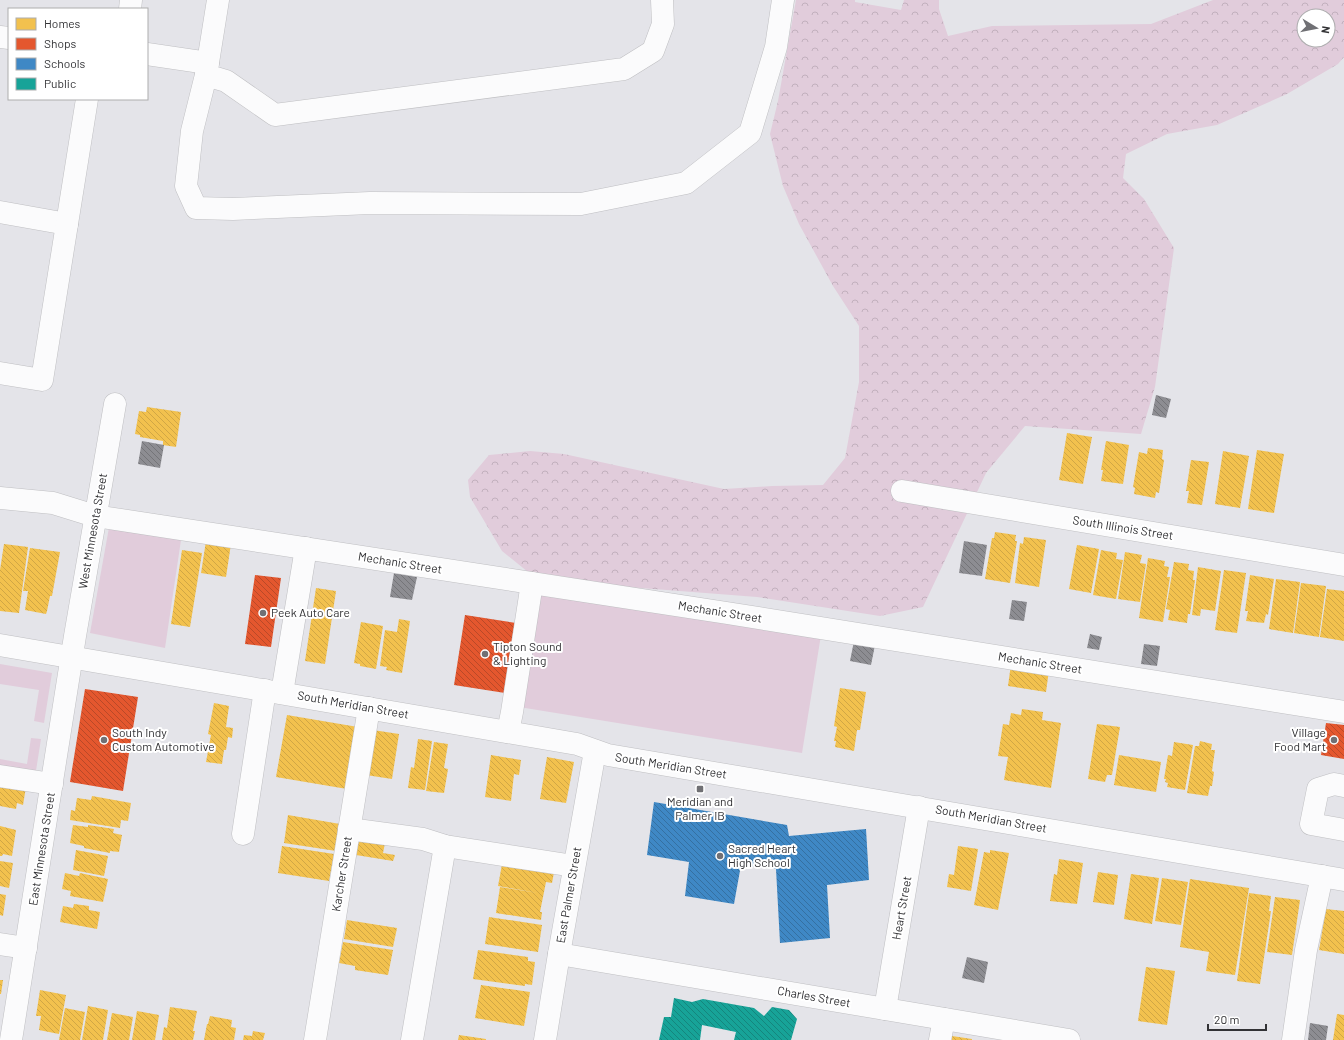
<svg xmlns="http://www.w3.org/2000/svg" width="1344" height="1040" viewBox="0 0 1344 1040" font-family="Barlow,sans-serif">
<defs>
<pattern id="forest-crowns" width="20" height="18" patternUnits="userSpaceOnUse"><rect width="20" height="18" fill="#e1ccdb"/><path d="M2 6a3 3 0 1 1 6 0M12 15a3 3 0 1 1 6 0" fill="none" stroke="#c2b0bd"/></pattern>
<pattern id="homes-back-hatch" width="6" height="6" patternUnits="userSpaceOnUse"><rect width="6" height="6" fill="#f2c14e"/><path d="M-1 5l2 2M0 0l6 6M5-1l2 2" fill="none" stroke="#d0a645"/></pattern>
<pattern id="shops-back-hatch" width="6" height="6" patternUnits="userSpaceOnUse"><rect width="6" height="6" fill="#e4572e"/><path d="M-1 5l2 2M0 0l6 6M5-1l2 2" fill="none" stroke="#b94928"/></pattern>
<pattern id="schools-back-hatch" width="6" height="6" patternUnits="userSpaceOnUse"><rect width="6" height="6" fill="#3f88c5"/><path d="M-1 5l2 2M0 0l6 6M5-1l2 2" fill="none" stroke="#3570a1"/></pattern>
<pattern id="public-back-hatch" width="6" height="6" patternUnits="userSpaceOnUse"><rect width="6" height="6" fill="#17a398"/><path d="M-1 5l2 2M0 0l6 6M5-1l2 2" fill="none" stroke="#15857d"/></pattern>
<pattern id="industry-back-hatch" width="6" height="6" patternUnits="userSpaceOnUse"><rect width="6" height="6" fill="#8d8d92"/><path d="M-1 5l2 2M0 0l6 6M5-1l2 2" fill="none" stroke="#747478"/></pattern>
</defs>
<rect width="100%" height="100%" fill="#e4e4e9"/>
<!-- green -->
<g fill="#e1ccdb">
<polygon points="110,522 181,540 165,648 90,633"/>
<polygon points="539,590 821,635 802,753 519,707"/>
<polygon points="0,664 52,673 44,723 34,721 39,690 0,684"/>
<polygon points="31,738 41,739 35,777 0,771 0,759 27,764"/>
</g>
<!-- forest -->
<path fill="url(#forest-crowns)" fill-rule="evenodd" d="M796,0H855V2L901,10L904,0H939V9L948,36L992,26L1151,24L1213,0H1344V57L1338,64L1287,94L1217,125L1167,134L1126,154L1123,178L1144,199L1174,248L1155,387L1141,434L1025,426L986,473L923,607L880,616L757,597L615,586L528,572L502,551L470,497L468,480L489,455L530,451L564,454L724,489L772,486L823,485L845,458L859,382V326L833,286L799,224L783,186L770,134L778,101ZM1304,16H1328V40H1304Z"/>
<!-- homes -->
<g fill="url(#homes-back-hatch)">
<polygon points="147,407 181,412 176,447 163,445 163,441 140,437 140,435 135,434 139,411 146,412"/>
<polygon points="1067,433 1092,437 1083,484 1059,480"/>
<polygon points="1106,441 1129,445 1123,484 1101,481 1103,470 1101,470"/>
<polygon points="1148,448 1163,450 1162,459 1164,460 1159,493 1156,492 1155,498 1134,494 1135,488 1133,487 1139,452 1147,454"/>
<polygon points="1257,450 1284,454 1274,513 1248,509"/>
<polygon points="1223,451 1249,456 1240,508 1215,504"/>
<polygon points="1191,460 1209,462 1202,505 1187,503 1189,491 1186,491"/>
<polygon points="995,532 1016,535 1015,541 1017,541 1010,583 985,579 992,538 994,538"/>
<polygon points="1024,537 1046,540 1039,587 1015,583 1020,543 1023,544"/>
<polygon points="206,541 231,544 226,577 201,573"/>
<polygon points="4,544 28,547 19,613 0,611 0,570"/>
<polygon points="1077,545 1099,549 1091,593 1069,589"/>
<polygon points="30,548 60,552 52,596 50,596 47,611 46,614 25,610 28,591 23,591"/>
<polygon points="182,550 202,553 190,627 171,624"/>
<polygon points="1101,550 1117,553 1116,559 1123,560 1116,599 1093,595"/>
<polygon points="1125,552 1142,555 1140,563 1146,564 1140,602 1118,599"/>
<polygon points="1148,558 1165,561 1164,566 1169,567 1167,577 1170,577 1163,622 1139,618"/>
<polygon points="1174,562 1189,564 1188,570 1194,571 1193,580 1195,580 1190,614 1188,614 1187,623 1168,620 1170,610 1166,609"/>
<polygon points="1198,567 1221,571 1215,611 1201,609 1200,616 1192,615"/>
<polygon points="1224,570 1246,573 1237,633 1215,630"/>
<polygon points="1250,575 1274,579 1268,615 1266,614 1264,623 1246,621 1248,611 1245,611"/>
<polygon points="1276,579 1300,582 1293,633 1269,629"/>
<polygon points="1301,583 1326,586 1319,637 1294,633"/>
<polygon points="316,588 336,591 325,664 305,661"/>
<polygon points="1327,589 1344,591 1344,641 1320,637"/>
<polygon points="399,619 410,621 402,673 386,670 387,667 380,666 385,630 397,632"/>
<polygon points="361,622 383,626 376,669 360,666 360,664 354,663"/>
<polygon points="1011,664 1049,670 1046,692 1008,686"/>
<polygon points="840,688 866,692 860,730 857,730 854,751 835,747 836,741 834,741 837,727 834,726"/>
<polygon points="214,703 229,706 226,727 233,728 232,738 228,737 226,750 224,750 222,764 206,762 211,735 208,734"/>
<polygon points="1022,709 1043,712 1042,720 1061,723 1051,788 1004,780 1008,757 998,756 1003,724 1009,725 1011,713 1021,715"/>
<polygon points="287,715 358,727 347,789 276,777"/>
<polygon points="1097,724 1120,727 1112,775 1107,775 1105,782 1088,779"/>
<polygon points="373,730 399,734 392,779 366,775"/>
<polygon points="418,739 432,741 425,790 408,788 411,767 414,768"/>
<polygon points="1200,741 1212,744 1211,750 1215,750 1212,771 1214,772 1212,786 1210,786 1208,796 1187,793 1195,746 1199,746"/>
<polygon points="434,742 448,744 444,768 448,769 444,793 426,791"/>
<polygon points="1174,742 1193,745 1185,790 1167,787 1168,783 1165,782 1166,779 1164,779 1168,755 1172,756"/>
<polygon points="491,755 521,760 519,775 514,774 511,801 485,797"/>
<polygon points="1119,755 1161,762 1156,792 1114,785"/>
<polygon points="547,757 574,762 566,803 540,799"/>
<polygon points="0,779 26,787 23,805 17,803 16,809 0,806"/>
<polygon points="92,796 131,803 128,821 121,820 120,828 70,820 71,810 75,811 77,798 91,800"/>
<polygon points="288,815 340,824 336,851 284,843"/>
<polygon points="73,825 88,827 88,825 114,829 113,833 122,835 119,852 110,851 110,853 84,848 84,846 70,843"/>
<polygon points="0,826 16,830 12,856 3,854 2,856 0,856"/>
<polygon points="360,835 386,838 383,853 395,855 393,861 356,855"/>
<polygon points="282,846 334,854 329,881 278,873"/>
<polygon points="958,846 978,849 971,891 947,887 949,874 954,875"/>
<polygon points="76,850 108,856 104,876 73,870"/>
<polygon points="990,850 1009,853 998,910 974,905 984,852 990,853"/>
<polygon points="503,859 555,867 552,883 546,882 540,912 542,912 541,920 496,913 500,887 538,893 498,886"/>
<polygon points="1059,859 1083,863 1077,904 1050,901 1054,874 1057,875"/>
<polygon points="0,861 13,863 9,888 0,886"/>
<polygon points="1098,872 1118,875 1114,905 1093,902"/>
<polygon points="65,873 79,876 80,873 108,879 103,902 70,896 71,891 62,889"/>
<polygon points="1131,874 1159,878 1152,924 1124,919"/>
<polygon points="1162,878 1188,882 1181,925 1155,921"/>
<polygon points="1190,879 1249,888 1235,975 1206,971 1209,952 1180,947"/>
<polygon points="1249,893 1271,896 1269,911 1271,911 1260,984 1237,981"/>
<polygon points="0,894 6,895 3,916 0,915"/>
<polygon points="1275,897 1300,900 1292,955 1267,952"/>
<polygon points="74,904 89,906 89,910 100,912 97,929 60,922 63,906 73,908"/>
<polygon points="1326,909 1344,911 1344,954 1319,950"/>
<polygon points="489,917 542,925 538,952 485,944"/>
<polygon points="347,920 397,928 393,947 344,939"/>
<polygon points="343,942 393,950 388,975 355,970 355,966 339,963"/>
<polygon points="478,950 528,957 528,961 535,962 532,985 525,984 525,986 473,979"/>
<polygon points="1146,967 1175,971 1167,1025 1138,1021"/>
<polygon points="0,980 3,980 1,994 0,994"/>
<polygon points="481,985 530,992 524,1026 475,1018"/>
<polygon points="40,990 66,995 59,1034 39,1030 41,1016 36,1016"/>
<polygon points="88,1006 108,1010 103,1040 82,1040"/>
<polygon points="170,1007 197,1011 193,1031 195,1031 193,1040 162,1040 164,1027 167,1028"/>
<polygon points="65,1008 85,1012 80,1040 59,1040"/>
<polygon points="137,1011 159,1015 155,1040 132,1040"/>
<polygon points="112,1013 133,1017 129,1040 107,1040"/>
<polygon points="1337,1014 1344,1015 1344,1040 1333,1040"/>
<polygon points="210,1016 232,1020 231,1027 236,1028 234,1040 204,1040 207,1024 208,1024"/>
<polygon points="253,1031 265,1033 263,1040 243,1040 244,1035 252,1036"/>
<polygon points="459,1035 486,1039 486,1040 458,1040"/>
<polygon points="952,1036 972,1039 972,1040 952,1040"/>
</g>
<!-- shops -->
<g fill="url(#shops-back-hatch)">
<polygon points="255,575 281,578 271,647 245,644"/>
<polygon points="465,615 516,623 505,693 454,685"/>
<polygon points="85,689 138,697 123,791 70,782"/>
<polygon points="1326,723 1344,725 1344,759 1321,755"/>
</g>
<!-- schools -->
<polygon fill="url(#schools-back-hatch)" points="654,802 787,825 789,836 866,829 869,880 827,885 830,938 780,943 776,869 741,865 734,904 685,896 689,862 647,855"/>
<!-- public -->
<polygon fill="url(#public-back-hatch)" points="674,998 692,1002 703,999 754,1008 764,1016 772,1007 789,1010 797,1019 791,1040 734,1040 736,1032 702,1025 700,1040 659,1040 664,1017 671,1017"/>
<!-- industry -->
<g fill="url(#industry-back-hatch)">
<polygon points="1156,395 1171,399 1166,418 1152,415"/>
<polygon points="142,441 164,445 160,468 138,464"/>
<polygon points="964,541 987,545 982,576 959,573"/>
<polygon points="394,573 417,577 412,600 390,597"/>
<polygon points="1012,600 1027,602 1024,621 1009,619"/>
<polygon points="1090,634 1102,637 1099,650 1087,648"/>
<polygon points="854,641 875,645 871,665 850,661"/>
<polygon points="1144,644 1160,646 1157,666 1141,664"/>
<polygon points="967,957 988,962 984,983 962,978"/>
<polygon points="1310,1023 1328,1026 1326,1040 1308,1040"/>
</g>
<g fill="none" stroke-linecap="round" stroke-linejoin="round">
<!-- minor casing -->
<g stroke="#bfbfc2" stroke-width="23">
<g id="minor">
<polyline points="218,0 206,75 226,81 275,115 624,69 653,51 663,24 662,0"/>
<polyline points="130,9 131,0"/>
<polyline points="0,37 9,38"/>
<polyline points="147,54 208,63"/>
<polyline points="206,75 192,131 186,186 196,208 233,209 370,203 581,204 686,183 750,133 776,47 783,0"/>
<polyline points="0,212 67,224"/>
<polyline points="0,373 42,380 87,99"/>
<polyline points="902,491 1344,565"/>
<polyline points="0,498 53,503 95,516 727,613 1344,712"/>
<polyline points="282,693 306,548"/>
<polyline points="508,732 512,712 532,583"/>
<polyline points="0,776 52,784"/>
<polyline points="1344,786 1334,784 1318,789 1311,824 1344,830"/>
<polyline points="349,829 423,839 445,846 574,866"/>
<polyline points="243,834 265,690"/>
<polyline points="0,944 26,948"/>
<polyline points="559,954 1069,1040"/>
<polyline points="885,1009 919,807"/>
<polyline points="11,1040 75,636 115,404"/>
<polyline points="315,1040 369,708"/>
<polyline points="412,1040 445,846"/>
<polyline points="545,1040 559,954 595,751"/>
<polyline points="940,1040 944,1019"/>
<polyline points="1293,1040 1306,950 1322,876"/>
</g>
</g>
<!-- major casing -->
<g stroke="#bfbfc2" stroke-width="23">
<polyline id="major" points="0,645 577,744 608,755 1344,880"/>
</g>
<!-- minor -->
<use href="#minor" stroke="#fbfbfc" stroke-width="22"/>
<!-- major -->
<use href="#major" stroke="#fbfbfc" stroke-width="22"/>
</g>
<!-- markers -->
<g fill="#707074" stroke="#fff" stroke-width="1.5">
<circle cx="263" cy="613" r="4"/>
<circle cx="485" cy="654" r="4"/>
<circle cx="104" cy="740" r="4"/>
<circle cx="1334" cy="740" r="4"/>
<rect x="696" y="785" width="8" height="8" rx="2"/>
<circle cx="720" cy="856" r="4"/>
</g>
<g text-anchor="middle" stroke-width="4" stroke-linejoin="round" paint-order="stroke">
<!-- street labels -->
<g font-size="12" fill="#323235" stroke="#fff">
<text transform="translate(1123 528) rotate(9)" y="4">South Illinois Street</text>
<text transform="translate(93 531) rotate(-80)" y="4">West Minnesota Street</text>
<text transform="translate(400 563) rotate(9)" y="4">Mechanic Street</text>
<text transform="translate(720 612) rotate(9)" y="4">Mechanic Street</text>
<text transform="translate(1040 663) rotate(9)" y="4">Mechanic Street</text>
<text transform="translate(353 705) rotate(10)" y="4">South Meridian Street</text>
<text transform="translate(671 766) rotate(9)" y="4">South Meridian Street</text>
<text transform="translate(991 819) rotate(10)" y="4">South Meridian Street</text>
<text transform="translate(42 849) rotate(-81)" y="4">East Minnesota Street</text>
<text transform="translate(342 874) rotate(-81)" y="4">Karcher Street</text>
<text transform="translate(569 895) rotate(-80)" y="4">East Palmer Street</text>
<text transform="translate(902 908) rotate(-80)" y="4">Heart Street</text>
<text transform="translate(814 997) rotate(10)" y="4">Charles Street</text>
</g>
<!-- poi labels -->
<g font-size="12" fill="#323235" stroke="#fff" text-anchor="start">
<text x="271" y="617">Peek Auto Care</text>
<text x="493" y="651">Tipton Sound<tspan x="493" dy="14">&amp; Lighting</tspan></text>
<text x="112" y="737">South Indy<tspan x="112" dy="14">Custom Automotive</tspan></text>
<text x="1326" y="737" text-anchor="end">Village<tspan x="1326" dy="14">Food Mart</tspan></text>
<text x="700" y="806" text-anchor="middle">Meridian and<tspan x="700" dy="14">Palmer IB</tspan></text>
<text x="728" y="853">Sacred Heart<tspan x="728" dy="14">High School</tspan></text>
</g>
</g>
<!-- legend -->
<rect x="8" y="8" width="140" height="92" fill="#ffffff" stroke="#adadae"/>
<rect x="16" y="18" width="20" height="12" fill="#f2c14e" stroke="#adadae"/>
<text x="44" y="28" font-size="12" fill="#323235">Homes</text>
<rect x="16" y="38" width="20" height="12" fill="#e4572e" stroke="#adadae"/>
<text x="44" y="48" font-size="12" fill="#323235">Shops</text>
<rect x="16" y="58" width="20" height="12" fill="#3f88c5" stroke="#adadae"/>
<text x="44" y="68" font-size="12" fill="#323235">Schools</text>
<rect x="16" y="78" width="20" height="12" fill="#17a398" stroke="#adadae"/>
<text x="44" y="88" font-size="12" fill="#323235">Public</text>
<!-- north arrow -->
<g transform="translate(1316 28) rotate(100)"><circle r="19" fill="#ffffff" stroke="#adadae"/>
<path d="M0-3L7 15L0 10L-7 15Z" fill="#707074"/>
<text y="-6" font-size="11" font-weight="bold" text-anchor="middle" fill="#323235">N</text>
</g>
<!-- scale -->
<path d="M1208 1024v6h58v-6" fill="none" stroke="#323235" stroke-width="2"/>
<text x="1214" y="1024" font-size="12" fill="#323235" stroke="#ffffff" stroke-width="3" paint-order="stroke">20 m</text>
</svg>
